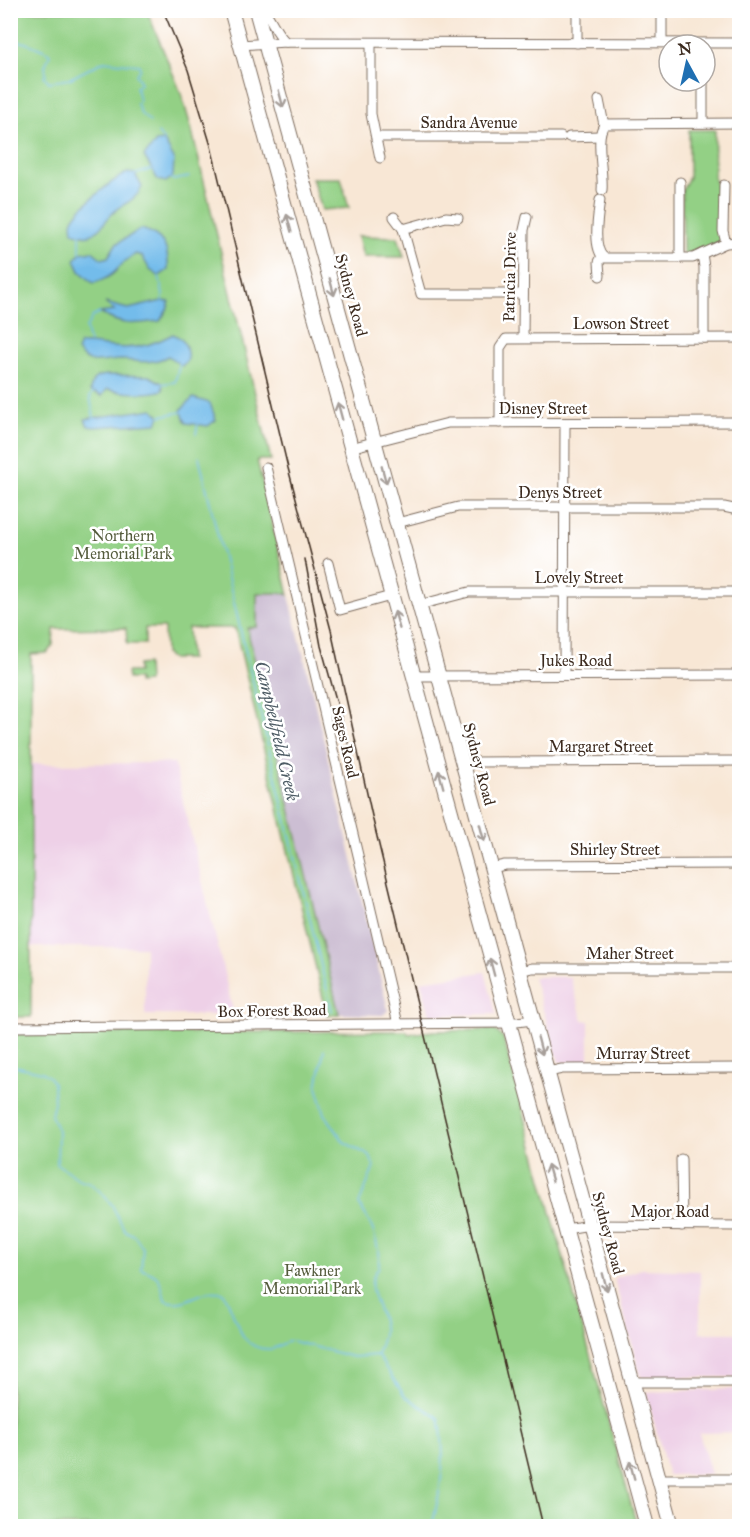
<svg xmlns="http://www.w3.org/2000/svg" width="750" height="1537" viewBox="0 0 750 1537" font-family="'IM FELL Great Primer',serif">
<rect width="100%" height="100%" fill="#fff"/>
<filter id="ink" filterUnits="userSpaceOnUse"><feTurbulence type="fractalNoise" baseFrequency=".0167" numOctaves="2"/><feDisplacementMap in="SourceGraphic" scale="12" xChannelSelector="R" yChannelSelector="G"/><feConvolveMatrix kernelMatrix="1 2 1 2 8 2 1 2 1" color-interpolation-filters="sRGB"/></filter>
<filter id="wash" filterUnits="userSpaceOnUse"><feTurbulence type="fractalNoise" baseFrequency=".008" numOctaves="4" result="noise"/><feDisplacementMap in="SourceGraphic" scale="24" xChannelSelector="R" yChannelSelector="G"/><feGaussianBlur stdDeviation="1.35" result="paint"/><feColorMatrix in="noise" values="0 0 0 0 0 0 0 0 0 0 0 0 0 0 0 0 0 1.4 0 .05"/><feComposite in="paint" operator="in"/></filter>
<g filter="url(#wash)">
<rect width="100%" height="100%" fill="#f8e7d5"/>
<!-- built -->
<g fill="#eed0e7">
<polygon points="174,763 220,956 234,1015 145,1015 145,947 31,947 31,764"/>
<polygon points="485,972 496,1014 430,1015 421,981"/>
<polygon points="533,977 570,977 583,1020 589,1021 589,1063 559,1062"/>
<polygon points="642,1269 700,1271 700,1333 739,1333 739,1377 641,1377 614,1278"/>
<polygon points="739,1389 739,1432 699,1433 711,1474 668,1475 646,1392"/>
</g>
<!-- industrial -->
<polygon fill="#ccbed3" points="257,593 286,593 289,595 388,1010 383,1015 339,1014 247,627 257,627"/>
<!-- green -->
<g fill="#93d085" stroke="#677d52" stroke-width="1.5">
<polygon points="10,11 147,11 181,93 191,127 271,460 257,460 289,595 286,593 257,593 257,627 247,628 339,1014 327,1015 235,628 188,628 190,659 172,659 165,654 164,628 145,628 145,644 127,644 126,628 54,629 53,645 47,653 31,654 31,1017 11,1017"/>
<path d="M689,130H715L714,179L721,196L722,241C710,248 697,258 683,253L682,190L689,177Z"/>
<polygon points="312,178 341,178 349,208 322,210"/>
<polygon points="358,236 398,237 404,257 363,257"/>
<polygon points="147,664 148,682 138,683 138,679 128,679 127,672 138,672 138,665"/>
<polygon points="490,1030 494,1030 503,1037 637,1526 11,1526 11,1034 407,1031 408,1034 433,1031"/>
</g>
<!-- water -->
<g fill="#73bceb" stroke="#577384" stroke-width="1.5">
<polygon points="164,141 174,159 173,176 166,182 158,180 144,156 156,142"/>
<path d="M128,173L135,174L142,187C134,203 124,202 113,213C100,225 97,243 73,232C73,232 72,223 72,223C74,210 116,177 128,173Z"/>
<path d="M141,229C164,235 169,248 168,270L159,276L150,270L142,256L136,254C116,264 120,276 93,283L80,271L75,260L80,253L92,251L102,259L108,257L116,244Z"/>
<path d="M162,301L170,302L167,310L160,321C133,324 123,327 100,313L115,311L105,303L128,309Z"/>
<path d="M173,334C186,340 186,346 188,359L182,366L168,356C152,365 139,361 121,360C112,360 101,363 92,362C85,361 82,356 77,351L80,344C92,343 102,346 114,347C135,350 155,344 173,334Z"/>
<path d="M108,375L149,376L162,383L163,390C149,395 121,393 107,389L102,396L90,391C92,378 95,376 108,375Z"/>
<polygon points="193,398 210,403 216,420 208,426 186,423 181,410"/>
<polygon points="153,409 160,416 157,423 94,427 88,426 85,419"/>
</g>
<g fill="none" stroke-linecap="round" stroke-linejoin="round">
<!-- stream -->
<g stroke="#73bceb" stroke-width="1.5">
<path d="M10,50L17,41C22,41 46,50 50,54L45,66L46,74L44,76L49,82L69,79L104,61L139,65L140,69L136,75L141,83L136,87L139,101L137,104L141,114L150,122"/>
<polyline points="158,133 164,141"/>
<polyline points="134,175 152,169"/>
<polyline points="170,178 174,180 189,177"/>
<polyline points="80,234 80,253"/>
<polyline points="159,276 163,295 162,301"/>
<polyline points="89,343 86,328 92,317 100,313"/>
<polyline points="161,384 175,382 180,363"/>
<polyline points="94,391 90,397 94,418"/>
<polyline points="160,416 182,412"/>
<polyline points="196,434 198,423"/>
<polyline points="199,457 332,1011"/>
<path d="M324,1050L317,1087L325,1114L344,1142L370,1156L374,1167L359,1204C373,1226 379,1241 379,1267C361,1288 381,1304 383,1327C385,1337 379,1346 377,1355"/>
<path d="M10,1065L42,1072L49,1077L53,1083L54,1103L51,1115L58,1131L57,1164L80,1180L89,1182L103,1194L112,1205L125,1231L134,1235L143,1248L141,1269C162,1276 160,1280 165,1300C180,1307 193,1296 208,1292C213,1291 218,1292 223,1292C238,1315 236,1350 270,1349C279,1348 283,1341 292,1341L353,1357L377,1355L405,1396L439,1418C447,1456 441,1489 432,1526"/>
</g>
</g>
</g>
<g filter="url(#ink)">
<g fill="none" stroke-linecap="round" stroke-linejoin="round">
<!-- minor casing -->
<g stroke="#7d6c5e" stroke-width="11">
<g id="minor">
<path d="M264,10C273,21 276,34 286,42"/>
<polyline points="577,10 577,43"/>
<polyline points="662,42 662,10"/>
<polyline points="371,43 371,114 380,158"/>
<polyline points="240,45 286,42 740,43"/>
<polyline points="703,81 703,123"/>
<polyline points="599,100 604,125"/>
<polyline points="377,137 561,137"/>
<polyline points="569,137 599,136"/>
<polyline points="680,182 680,258"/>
<polyline points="724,185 723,231 726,243"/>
<path d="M602,190C604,173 594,135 605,124L740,123"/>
<path d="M600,200C598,215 592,248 604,258H693L726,243L740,242"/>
<polyline points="394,217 403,229 421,294 523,294"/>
<polyline points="403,229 446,217 458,218"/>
<polyline points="702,254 704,267 704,338"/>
<polyline points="600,276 599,262 602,256"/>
<polyline points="523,338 524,230 527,217"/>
<polyline points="500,423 500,348 506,339 740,338"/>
<polyline points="350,448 448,423 740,422"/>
<polyline points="266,467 398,1024"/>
<polyline points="397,523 458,507 724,507 738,510"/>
<polyline points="328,563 340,610 391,596"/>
<polyline points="419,605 469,592 740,592"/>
<polyline points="564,675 565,423"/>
<polyline points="413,676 740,675"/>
<polyline points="463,765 476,762 740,761"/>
<polyline points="491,868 505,865 740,864"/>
<polyline points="520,971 532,968 740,968"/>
<polyline points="10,1027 508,1023 533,1020"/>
<polyline points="548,1072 562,1069 740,1068"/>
<polyline points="681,1159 682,1226"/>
<polyline points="566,1229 590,1225 740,1226"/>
<polyline points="633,1382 740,1382"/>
<polyline points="659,1479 740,1479"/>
</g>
</g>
<!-- highway casing -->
<g stroke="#7d6c5e" stroke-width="16">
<g id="highway">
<polyline points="231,10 647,1526"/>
<polyline points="256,10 672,1526"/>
</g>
</g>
<!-- minor -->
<use href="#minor" stroke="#fff" stroke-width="9"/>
<!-- highway -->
<use href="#highway" stroke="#fff" stroke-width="14"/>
<!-- rail -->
<g stroke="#3b2a1e" stroke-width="1.5">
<polyline points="163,10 188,70 211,146 288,468 331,630 372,816 543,1526"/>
<polyline points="305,559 321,646 349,746"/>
</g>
</g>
<!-- one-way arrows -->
<defs><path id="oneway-shaft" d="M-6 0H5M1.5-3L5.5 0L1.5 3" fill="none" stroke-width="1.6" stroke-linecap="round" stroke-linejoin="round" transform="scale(1.5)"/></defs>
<g stroke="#a79f9a">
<use href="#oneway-shaft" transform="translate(281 99) rotate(75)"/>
<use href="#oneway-shaft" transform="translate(289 223) rotate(-105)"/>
<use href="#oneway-shaft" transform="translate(332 287) rotate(75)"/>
<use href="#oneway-shaft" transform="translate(340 411) rotate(-105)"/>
<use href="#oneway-shaft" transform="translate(384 475) rotate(75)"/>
<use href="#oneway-shaft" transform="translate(397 620) rotate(-106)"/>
<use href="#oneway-shaft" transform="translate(441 779) rotate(-105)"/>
<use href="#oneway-shaft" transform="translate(482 833) rotate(75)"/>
<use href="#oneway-shaft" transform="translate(492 967) rotate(-105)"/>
<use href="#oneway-shaft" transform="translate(540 1046) rotate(75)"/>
<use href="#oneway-shaft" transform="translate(550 1173) rotate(-106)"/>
<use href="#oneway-shaft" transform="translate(605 1282) rotate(75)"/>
<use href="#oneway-shaft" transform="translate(632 1470) rotate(-105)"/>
</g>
</g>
<g text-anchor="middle" stroke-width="5" stroke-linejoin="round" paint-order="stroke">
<!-- street labels -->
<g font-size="16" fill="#3b2a1e" stroke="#fff">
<text x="469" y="128">Sandra Avenue</text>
<text transform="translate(509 277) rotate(-89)" y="6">Patricia Drive</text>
<text transform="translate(352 295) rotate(75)" y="6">Sydney Road</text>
<text x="621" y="329">Lowson Street</text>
<text x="543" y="414">Disney Street</text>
<text x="560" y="498">Denys Street</text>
<text x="579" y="583">Lovely Street</text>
<text x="576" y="666">Jukes Road</text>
<text transform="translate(346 742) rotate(77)" y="6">Sages Road</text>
<text x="601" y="752">Margaret Street</text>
<text transform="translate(480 764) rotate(75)" y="6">Sydney Road</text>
<text x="615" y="855">Shirley Street</text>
<text x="630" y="959">Maher Street</text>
<text transform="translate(272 1010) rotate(-1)" y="6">Box Forest Road</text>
<text x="643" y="1059">Murray Street</text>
<text x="670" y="1217">Major Road</text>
<text transform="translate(609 1233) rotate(75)" y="6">Sydney Road</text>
</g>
<!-- park labels -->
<g font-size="16" fill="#555c3d" stroke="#fff">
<text x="123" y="541">Northern<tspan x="123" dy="18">Memorial Park</tspan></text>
<text x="312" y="1276">Fawkner<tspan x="312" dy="18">Memorial Park</tspan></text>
</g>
<!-- water labels -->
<g font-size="18" font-style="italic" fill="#4f5d66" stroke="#fff">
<text transform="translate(277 731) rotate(77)" y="6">Campbellfield Creek</text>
</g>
</g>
<!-- margin -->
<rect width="750" height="1537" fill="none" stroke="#fff" stroke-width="36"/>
<!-- north arrow -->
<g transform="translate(687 63) rotate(352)"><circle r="28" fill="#ffffff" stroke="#b1aaa5" stroke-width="1.5"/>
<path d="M0-4.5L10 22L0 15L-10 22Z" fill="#1f6fb2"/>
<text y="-9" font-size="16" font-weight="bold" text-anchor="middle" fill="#3b2a1e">N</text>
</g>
</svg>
